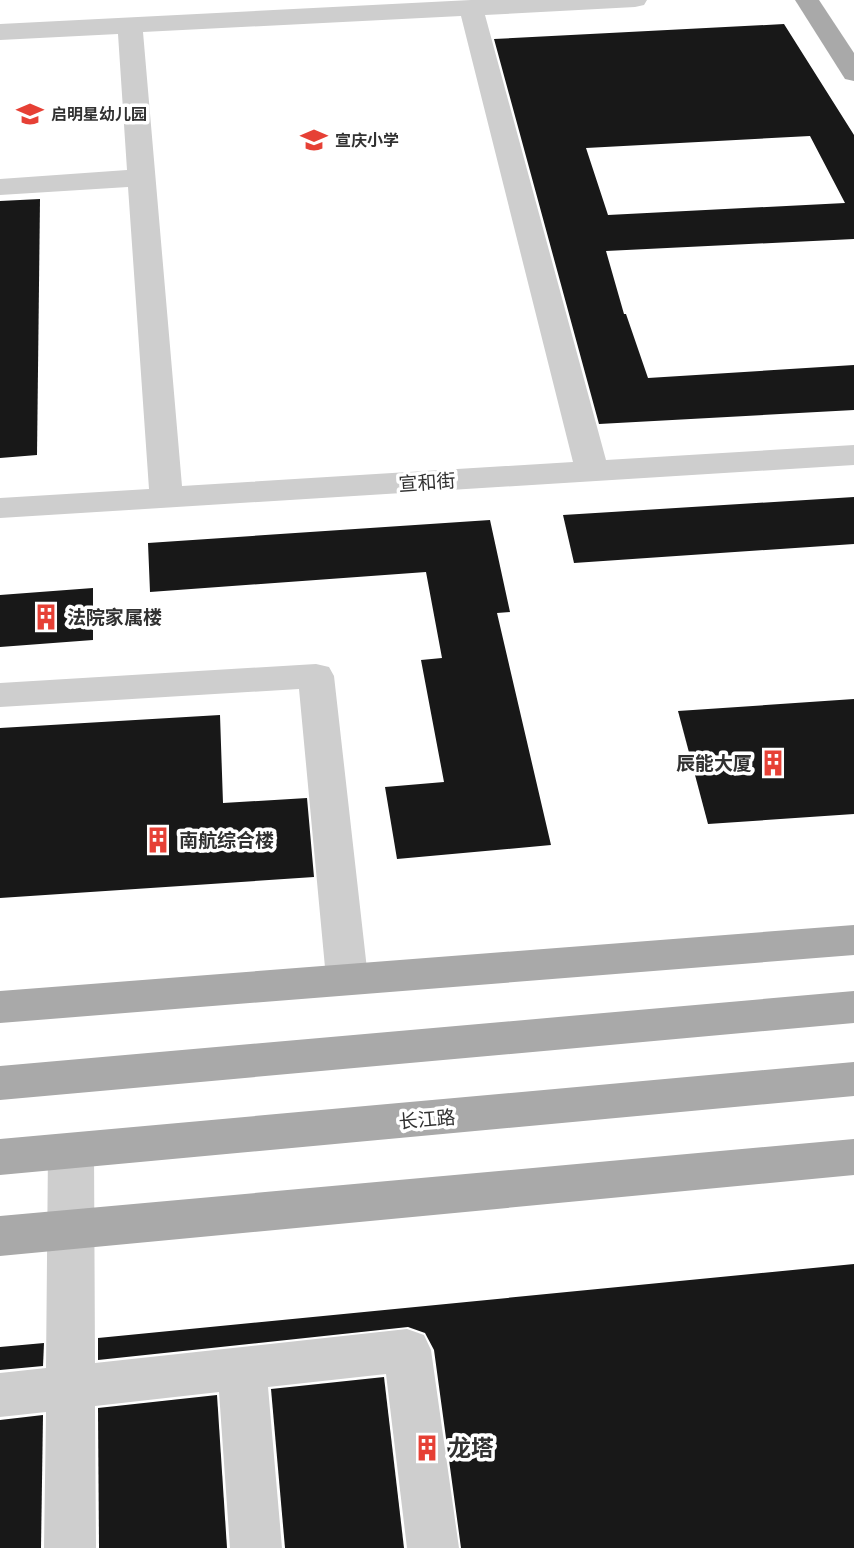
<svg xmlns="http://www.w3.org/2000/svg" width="854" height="1548" viewBox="0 0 854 1548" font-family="Manrope,'Noto Sans SC',sans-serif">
<rect width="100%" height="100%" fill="#fff"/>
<!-- building -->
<g fill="#181818" fill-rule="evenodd">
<path d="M784,24L854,135V239L606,251L624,314H626L648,378L854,365V410L599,424L494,39ZM810,136L845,203L608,215L586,148Z"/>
<polygon points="40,199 37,455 0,458 0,201"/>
<polygon points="854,497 854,544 574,563 563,515"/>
<polygon points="490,520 510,612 497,613 551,845 397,859 385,787 444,782 421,660 442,658 426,572 150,592 148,543"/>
<polygon points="93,588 93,640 0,647 0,595"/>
<polygon points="854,699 854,814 708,824 678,711"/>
<polygon points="220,715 223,803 307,798 314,877 0,898 0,728"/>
<polygon points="854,1264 854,1548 461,1548 434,1350 425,1333 408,1327 98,1360 98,1338"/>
<polygon points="44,1343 43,1366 0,1370 0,1347"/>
<polygon points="384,1377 404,1548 285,1548 271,1389"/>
<polygon points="217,1395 227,1548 99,1548 98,1408"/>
<polygon points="43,1415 41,1548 0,1548 0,1420"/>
</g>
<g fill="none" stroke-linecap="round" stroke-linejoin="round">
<!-- minor -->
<g fill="#cecece" fill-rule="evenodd">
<path d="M471,0H647L644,5L635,7L485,15L606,460L854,445V465L0,518V498L149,489L128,187L0,195V179L127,170L118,34L0,40V24ZM461,16L573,462L182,486L143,32Z"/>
<polygon points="316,664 329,667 334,676 368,978 362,989 347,994 332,989 326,978 299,689 0,707 0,683"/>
<polygon points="71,1133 87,1138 94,1151 95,1363 407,1329 424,1335 431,1350 459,1548 407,1548 386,1374 268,1387 282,1548 230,1548 219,1392 95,1406 96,1548 44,1548 46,1412 0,1417 0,1373 46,1368 48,1151 55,1138"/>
</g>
<!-- major -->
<g fill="#a9a9a9" fill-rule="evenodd">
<polygon points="795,0 819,0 854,53 854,81 845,79"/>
<polygon points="854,925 854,955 0,1023 0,991"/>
<polygon points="854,991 854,1023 0,1100 0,1066"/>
<polygon points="854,1062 854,1096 0,1175 0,1139"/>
<polygon points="854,1139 854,1175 0,1256 0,1216"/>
</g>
</g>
<!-- icons -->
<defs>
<g id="school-bare" transform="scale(2.1)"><path d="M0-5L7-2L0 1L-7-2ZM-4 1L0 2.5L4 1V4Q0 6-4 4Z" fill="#e64035" stroke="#fff" stroke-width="2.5" paint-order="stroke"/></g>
<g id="building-bare" transform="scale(2.1)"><path d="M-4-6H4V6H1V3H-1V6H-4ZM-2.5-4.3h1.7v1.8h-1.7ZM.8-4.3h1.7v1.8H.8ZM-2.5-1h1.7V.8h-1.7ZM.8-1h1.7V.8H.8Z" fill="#e64035" stroke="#fff" stroke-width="2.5" paint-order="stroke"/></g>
</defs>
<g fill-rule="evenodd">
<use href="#school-bare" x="30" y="114"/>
<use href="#school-bare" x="314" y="140"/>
<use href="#building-bare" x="46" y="617"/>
<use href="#building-bare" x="773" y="763"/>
<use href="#building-bare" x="158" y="840"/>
<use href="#building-bare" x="427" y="1448"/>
</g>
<g text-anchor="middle" stroke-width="7" stroke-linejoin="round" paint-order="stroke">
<!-- far-poi labels -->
<g font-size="16" font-weight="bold" fill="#313131" stroke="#fff" text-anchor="start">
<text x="51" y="120">启明星幼儿园</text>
<text x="335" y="146">宣庆小学</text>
</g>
<!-- street labels -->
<g font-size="19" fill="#313131" stroke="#fff">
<text transform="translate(427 482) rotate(-4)" y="7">宣和街</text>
<text transform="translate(427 1119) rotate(-5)" y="7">长江路</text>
</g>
<!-- poi labels -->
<g font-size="19" font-weight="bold" fill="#313131" stroke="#fff" text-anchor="start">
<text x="67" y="624">法院家属楼</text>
<text x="752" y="770" text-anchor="end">辰能大厦</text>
<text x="179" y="847">南航综合楼</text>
</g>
<!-- near-poi labels -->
<g font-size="23" font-weight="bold" fill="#313131" stroke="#fff" text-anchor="start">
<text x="448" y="1456">龙塔</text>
</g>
</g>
</svg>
